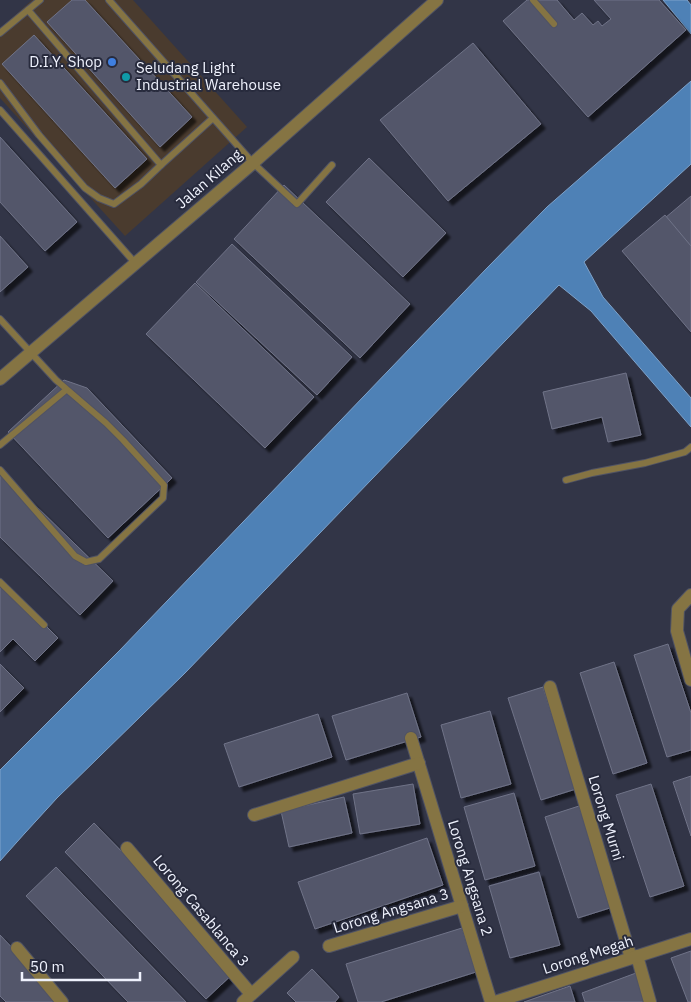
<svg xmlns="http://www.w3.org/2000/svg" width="691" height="1002" viewBox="0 0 691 1002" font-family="'IBM Plex Sans',sans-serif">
<defs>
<filter id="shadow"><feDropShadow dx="4.5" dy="4.5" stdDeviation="1" flood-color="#0009"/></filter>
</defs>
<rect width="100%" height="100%" fill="#323547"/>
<!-- industrial -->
<polygon fill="#4a3b2e" points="32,0 133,0 247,127 125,236 0,98 0,29"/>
<!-- water -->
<g fill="#4e81b6" stroke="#7ea3cb">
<polygon points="663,0 687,0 691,5 691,34"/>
<polygon points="691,81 691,164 584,262 603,297 691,398 691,427 591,311 559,285 185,673 57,798 25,833 0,861 0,770 120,650 487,268 547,207"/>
</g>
<!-- building -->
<g fill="#53576a" stroke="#707388" filter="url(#shadow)">
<polygon points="72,0 85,0 192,117 160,147 47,22"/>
<polygon points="527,0 557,0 574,20 582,13 593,25 598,21 602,26 611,19 594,0 659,0 686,30 588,117 503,21"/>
<polygon points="34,35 147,159 115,188 2,64"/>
<polygon points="473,43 541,124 448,201 380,120"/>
<polygon points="0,137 77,222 45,251 0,202"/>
<polygon points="369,158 446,233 403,277 326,202"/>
<polygon points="284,185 410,304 360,358 234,239"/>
<polygon points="691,196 691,248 665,218"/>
<polygon points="665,215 691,246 691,332 622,251"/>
<polygon points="0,236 28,267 0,292"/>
<polygon points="232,244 352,357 317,395 196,282"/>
<polygon points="195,283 314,397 265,448 146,334"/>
<polygon points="626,373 641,435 608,442 602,417 552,429 543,392"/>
<polygon points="64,380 87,388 172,478 108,538 8,432"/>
<polygon points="0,471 113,581 80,615 0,537"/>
<polygon points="0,580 58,638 35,661 13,639 0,652"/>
<polygon points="668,644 691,713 691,750 667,757 634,655"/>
<polygon points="614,662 647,763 613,774 580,673"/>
<polygon points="0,664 24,688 0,712"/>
<polygon points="543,687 576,789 541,800 508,698"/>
<polygon points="407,693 421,737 346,760 332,716"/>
<polygon points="490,711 511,784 461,798 441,725"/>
<polygon points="318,714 332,757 239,787 224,744"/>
<polygon points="691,776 691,836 673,782"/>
<polygon points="413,784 420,824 360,834 353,794"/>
<polygon points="651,784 684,886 650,897 616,795"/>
<polygon points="514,793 535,866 485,880 464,807"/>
<polygon points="344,797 352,833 289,847 281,811"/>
<polygon points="579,806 613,907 578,918 545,817"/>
<polygon points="94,823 237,970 206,999 65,852"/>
<polygon points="427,838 443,885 315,929 298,882"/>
<polygon points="56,867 186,1002 128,1002 26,896"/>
<polygon points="539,872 560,945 510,958 489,886"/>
<polygon points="462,928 476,972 381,1002 358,1002 346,964"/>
<polygon points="0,935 64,1002 6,1002 0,996"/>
<polygon points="691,951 691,1002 688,1002 671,958"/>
<polygon points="312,969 339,997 335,1002 296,1002 287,993"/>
<polygon points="636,973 646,1002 585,1002 582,993"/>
<polygon points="570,986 575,1002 524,1002"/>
</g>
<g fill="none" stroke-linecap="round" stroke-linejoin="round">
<!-- service casing -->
<g stroke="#505364" stroke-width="8">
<g id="service">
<polyline points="109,0 253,163 297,204 332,165"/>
<polyline points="533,0 554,24"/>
<polyline points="0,33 40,0"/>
<polyline points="0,83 39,135 85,188 99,198 114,204 141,184 161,165 28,10"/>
<polyline points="0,110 136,264"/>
<polyline points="161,165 213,118"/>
<polyline points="0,319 56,380 106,423 123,440 164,485 163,498 99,559 86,562 75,556 0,470"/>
<polyline points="0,445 66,390"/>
<polyline points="566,480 592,473 645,463 685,452 691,447"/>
<polyline points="0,582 44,625"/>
</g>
</g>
<!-- minor casing -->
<g stroke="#505364" stroke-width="14">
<g id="minor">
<polyline points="691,595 678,609 677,631 691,680"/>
<polyline points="550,687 631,958"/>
<polyline points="411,738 491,1002"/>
<polyline points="254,815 419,763"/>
<polyline points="127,848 251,994"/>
<polyline points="329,946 462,906"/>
<polyline points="17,948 62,1002"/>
<polyline points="637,956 650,1002"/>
<polyline points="243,1002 293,957"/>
<polyline points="495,1002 691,939"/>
</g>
</g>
<!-- tertiary casing -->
<g stroke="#505364" stroke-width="14">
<polyline id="tertiary" points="0,379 253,163 437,0"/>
</g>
<!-- service -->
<use href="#service" stroke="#857443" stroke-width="6"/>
<!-- minor -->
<use href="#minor" stroke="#857443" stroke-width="12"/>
<!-- tertiary -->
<use href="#tertiary" stroke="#857443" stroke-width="12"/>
</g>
<!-- markers -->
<circle fill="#3f7fe0" stroke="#282b3d" stroke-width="2" cx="112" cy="62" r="5"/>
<circle fill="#0f9aa8" stroke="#282b3d" stroke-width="2" cx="126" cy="77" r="5"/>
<g text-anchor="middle" stroke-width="4" stroke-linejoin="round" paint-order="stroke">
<!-- poi labels -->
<g font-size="15" fill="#eff2fd" stroke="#282b3d" text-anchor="end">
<text x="102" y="67">D.I.Y. Shop</text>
<text x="136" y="73" text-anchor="start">Seludang Light<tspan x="136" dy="17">Industrial Warehouse</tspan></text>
</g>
<!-- street labels -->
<g font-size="15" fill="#eff2fd" stroke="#282b3d">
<text transform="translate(209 179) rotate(-41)" y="5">Jalan Kilang</text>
<text transform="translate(606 818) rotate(73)" y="5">Lorong Murni</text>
<text transform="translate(470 878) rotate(73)" y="5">Lorong Angsana 2</text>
<text transform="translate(201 911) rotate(50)" y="5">Lorong Casablanca 3</text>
<text transform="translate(391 911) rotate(-17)" y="5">Lorong Angsana 3</text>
<text transform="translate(588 955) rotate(-18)" y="5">Lorong Megah</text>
</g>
</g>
<!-- scale -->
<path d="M22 972v8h118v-8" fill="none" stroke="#eff2fd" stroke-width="2.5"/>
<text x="30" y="972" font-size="15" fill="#eff2fd" stroke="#282b3d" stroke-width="4" paint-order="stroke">50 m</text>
</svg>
